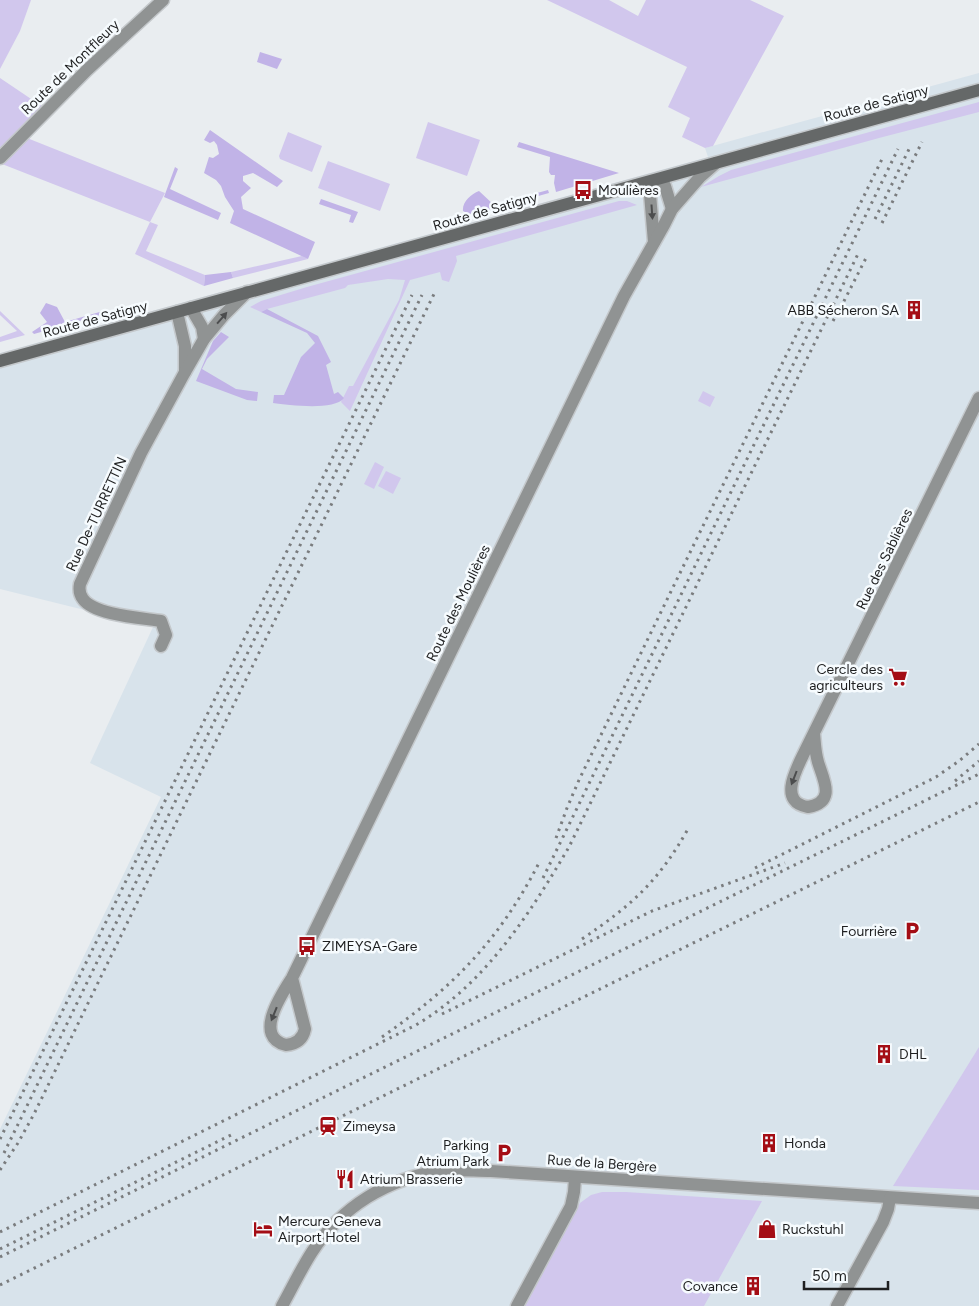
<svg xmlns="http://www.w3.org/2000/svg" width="979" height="1306" viewBox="0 0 979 1306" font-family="Figtree,sans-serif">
<rect width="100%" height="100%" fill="#e9edf0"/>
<!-- built -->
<polygon fill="#d8e3eb" points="979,73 979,1306 0,1306 0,1129 161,797 90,763 153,627 0,589 0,353 708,157 705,148"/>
<!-- green -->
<g fill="#d1c7ed">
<polygon points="0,0 31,0 20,31 0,69"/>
<polygon points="547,0 609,0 638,16 646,0 750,0 784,16 713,146 705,148 682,137 690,118 668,107 687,67"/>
<polygon points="0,78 43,107 0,150"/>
<polygon points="979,102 979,112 879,138 701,187 719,176 731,170"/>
<polygon points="428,122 480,140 467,176 416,158"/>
<polygon points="288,132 322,146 312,172 280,159 279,156"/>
<polygon points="27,138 165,193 150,222 158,225 146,251 205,275 204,286 135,254 150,222 2,164"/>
<polygon points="328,161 390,184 380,211 318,188"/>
<polygon points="619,201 627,201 637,205 456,256 457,261 449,282 442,280 440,272 410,280 350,411 341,402 349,386 353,386 399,300 405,280 388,279 348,285 345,288 267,309 261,312 250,307 261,301 307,287"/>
<polygon points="302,256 308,259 233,278 231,272"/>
<polygon points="0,311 25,335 0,342 0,337 17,331 0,315"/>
<polygon points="703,391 715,397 710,407 698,401"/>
<polygon points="375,462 384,467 374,489 364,484"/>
<polygon points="386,471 401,478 393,494 378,486"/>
<polygon points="979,1047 979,1190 893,1186"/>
<polygon points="602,1192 626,1192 762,1201 704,1306 523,1306 580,1203 591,1195"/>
</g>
<!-- forest -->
<g fill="#c1b3e7">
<polygon points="260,52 282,59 277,69 257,62"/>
<polygon points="210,130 283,181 277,187 253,173 243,176 243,181 251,188 241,197 243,209 315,242 308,259 230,223 234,211 225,197 221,186 216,180 204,173 209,157 213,158 219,154 217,145 214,141 210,143 204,140"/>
<polygon points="519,142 619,173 556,192 554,183 555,175 551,175 549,172 550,157 517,147"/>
<polygon points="175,167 178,169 170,189 221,213 218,220 164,197"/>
<path d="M548,190L549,193L477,213L469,214L463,211C462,202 471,194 479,191L494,205Z"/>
<polygon points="321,199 358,212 353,223 349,222 351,215 319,204"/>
<polygon points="231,272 233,278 204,286 205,275"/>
<polygon points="46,303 57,307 65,322 103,311 107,313 34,334 32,332 47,322 40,313"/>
<path d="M267,309L318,336L331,362L326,365L334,394L338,392L344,398C334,411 289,405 273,403L274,395H284L301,357L315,343L307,333L261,312Z"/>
<polygon points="221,332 229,337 207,359 202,369 236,389 258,392 257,401 247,400 196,381 213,341"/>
</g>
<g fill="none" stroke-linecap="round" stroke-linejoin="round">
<!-- street casing -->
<g stroke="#c4c8cb" stroke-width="15">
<g id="street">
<polyline points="0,158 87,70 163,0"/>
<polyline points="659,179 665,186 672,209"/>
<polyline points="649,182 654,242"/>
<polyline points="191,308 202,327 204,339"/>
<polyline points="177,312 185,346 185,372"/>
<path d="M161,646L166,635L161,621C142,618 94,615 83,599C79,594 79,589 80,584L141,453L185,372L204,339L224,315L247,292"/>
<path d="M814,733C815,743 815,752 818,762C823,779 837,802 808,807C777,802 797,768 805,751L979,398"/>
<path d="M292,978L305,1029C303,1039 296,1044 286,1045C253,1037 281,995 292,978L624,296L664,225L672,209L700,177L716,163"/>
<path d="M282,1306C292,1288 301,1269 312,1252C341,1207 388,1178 441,1171C457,1169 474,1171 491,1171L979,1203"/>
<polyline points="517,1306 571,1206 574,1192 575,1178"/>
<polyline points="837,1306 883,1222 888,1209 890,1198"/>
</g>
</g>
<!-- secondary casing -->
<g stroke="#c4c8cb" stroke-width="15">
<polyline id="secondary" points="0,361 979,90"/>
</g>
<!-- street -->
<use href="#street" stroke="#909393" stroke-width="12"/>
<!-- secondary -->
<use href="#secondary" stroke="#656868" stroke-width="12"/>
<!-- rail -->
<g stroke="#7a7c7e" stroke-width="3" stroke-dasharray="2.5 5" stroke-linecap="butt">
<polyline points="875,219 911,145"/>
<polyline points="882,223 922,142"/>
<polyline points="833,321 843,303 866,258"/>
<polyline points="955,781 979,761"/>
<polyline points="556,838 567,808 579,780 882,159"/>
<polyline points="755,868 936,777 959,761 979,744"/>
<polyline points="543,878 898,149"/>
<path d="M582,939C632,905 658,882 688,829"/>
<polyline points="442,1014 652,911 785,863"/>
<path d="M382,1037C453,987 498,942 539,863"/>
<polyline points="0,1139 412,295"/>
<polyline points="4,1153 422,295"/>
<polyline points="0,1170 18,1143 34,1114 435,292"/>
<path d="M0,1232L416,1025C485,984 529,915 569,847L858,254"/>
<polyline points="0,1249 233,1134"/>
<polyline points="0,1257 979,774"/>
<polyline points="0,1285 979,802"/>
</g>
</g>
<!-- one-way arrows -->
<defs><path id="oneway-solid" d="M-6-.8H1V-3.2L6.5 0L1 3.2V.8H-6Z" transform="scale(1.25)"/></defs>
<g fill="#4c4d4e">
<use href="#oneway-solid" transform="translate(652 212) rotate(86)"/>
<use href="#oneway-solid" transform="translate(222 318) rotate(-49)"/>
<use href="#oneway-solid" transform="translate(794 778) rotate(111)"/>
<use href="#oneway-solid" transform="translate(274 1014) rotate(112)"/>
</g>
<!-- icons -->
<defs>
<g id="bus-bare" transform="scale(1.5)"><path d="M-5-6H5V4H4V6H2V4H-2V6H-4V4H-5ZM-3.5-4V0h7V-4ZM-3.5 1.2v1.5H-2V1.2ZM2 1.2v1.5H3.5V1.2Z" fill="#a40d15" stroke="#f6fbfe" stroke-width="2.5" paint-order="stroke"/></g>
<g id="building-bare" transform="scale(1.5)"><path d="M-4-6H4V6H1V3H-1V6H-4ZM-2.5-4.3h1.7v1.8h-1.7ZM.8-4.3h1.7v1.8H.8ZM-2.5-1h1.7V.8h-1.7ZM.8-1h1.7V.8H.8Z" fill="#a40d15" stroke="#f6fbfe" stroke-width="2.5" paint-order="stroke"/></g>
<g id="supermarket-bare" transform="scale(1.5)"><path d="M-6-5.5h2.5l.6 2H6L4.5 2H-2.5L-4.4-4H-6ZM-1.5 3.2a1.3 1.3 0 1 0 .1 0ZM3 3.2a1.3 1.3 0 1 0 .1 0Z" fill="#a40d15" stroke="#f6fbfe" stroke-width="2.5" paint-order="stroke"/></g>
<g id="parking-bare" transform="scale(1.5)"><path d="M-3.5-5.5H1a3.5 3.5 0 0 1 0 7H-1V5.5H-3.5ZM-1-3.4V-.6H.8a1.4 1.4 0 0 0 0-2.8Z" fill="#a40d15" stroke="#f6fbfe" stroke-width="2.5" paint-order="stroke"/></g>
<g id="station-bare" transform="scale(1.5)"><path d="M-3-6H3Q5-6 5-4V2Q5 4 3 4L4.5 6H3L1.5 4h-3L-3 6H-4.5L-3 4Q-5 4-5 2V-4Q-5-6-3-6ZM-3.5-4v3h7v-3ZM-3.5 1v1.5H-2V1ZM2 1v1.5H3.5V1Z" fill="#a40d15" stroke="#f6fbfe" stroke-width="2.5" paint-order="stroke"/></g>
<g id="restaurant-bare" transform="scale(1.5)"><path d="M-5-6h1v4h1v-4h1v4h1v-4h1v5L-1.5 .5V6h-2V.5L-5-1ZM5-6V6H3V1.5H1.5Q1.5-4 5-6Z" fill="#a40d15" stroke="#f6fbfe" stroke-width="2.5" paint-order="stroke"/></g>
<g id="hotel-bare" transform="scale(1.5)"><path d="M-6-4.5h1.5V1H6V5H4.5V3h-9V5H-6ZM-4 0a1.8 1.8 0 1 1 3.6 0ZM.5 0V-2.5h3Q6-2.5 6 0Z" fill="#a40d15" stroke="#f6fbfe" stroke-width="2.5" paint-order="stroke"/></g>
<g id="shop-bare" transform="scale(1.5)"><path d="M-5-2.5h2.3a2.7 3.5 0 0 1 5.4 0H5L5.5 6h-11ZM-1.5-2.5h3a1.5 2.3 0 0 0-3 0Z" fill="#a40d15" stroke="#f6fbfe" stroke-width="2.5" paint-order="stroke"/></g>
</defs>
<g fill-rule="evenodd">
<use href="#bus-bare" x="583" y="190"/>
<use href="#building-bare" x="914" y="310"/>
<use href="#supermarket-bare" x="898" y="677"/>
<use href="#parking-bare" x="912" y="931"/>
<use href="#bus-bare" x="307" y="946"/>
<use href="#building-bare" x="884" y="1054"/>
<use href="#station-bare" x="328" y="1126"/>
<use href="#building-bare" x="769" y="1143"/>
<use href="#parking-bare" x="504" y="1153"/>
<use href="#restaurant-bare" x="345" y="1179"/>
<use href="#hotel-bare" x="263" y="1229"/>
<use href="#shop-bare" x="767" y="1229"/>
<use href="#building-bare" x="753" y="1286"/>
</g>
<g text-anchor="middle" stroke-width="5" stroke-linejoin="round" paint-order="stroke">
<!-- street labels -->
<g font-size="14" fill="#1e1f20" stroke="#f6fbfe">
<text transform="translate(70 67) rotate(-44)" y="5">Route de Montfleury</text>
<text transform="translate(876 103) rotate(-15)" y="5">Route de Satigny</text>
<text transform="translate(485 211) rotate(-16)" y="5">Route de Satigny</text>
<text transform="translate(95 319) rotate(-15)" y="5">Route de Satigny</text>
<text transform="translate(96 514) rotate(-65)" y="5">Rue De-TURRETTIN</text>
<text transform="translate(884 559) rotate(-64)" y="5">Rue des Sablières</text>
<text transform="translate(458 603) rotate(-64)" y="5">Route des Moulières</text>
<text transform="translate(602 1163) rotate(4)" y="5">Rue de la Bergère</text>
</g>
<!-- poi labels -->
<g font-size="14" fill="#1e1f20" stroke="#f6fbfe" text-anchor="start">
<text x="598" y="195">Moulières</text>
<text x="899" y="315" text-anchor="end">ABB Sécheron SA</text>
<text x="883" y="674" text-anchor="end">Cercle des<tspan x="883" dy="16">agriculteurs</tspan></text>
<text x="897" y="936" text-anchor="end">Fourrière</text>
<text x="322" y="951">ZIMEYSA-Gare</text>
<text x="899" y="1059">DHL</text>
<text x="343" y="1131">Zimeysa</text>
<text x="784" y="1148">Honda</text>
<text x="489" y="1150" text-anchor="end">Parking<tspan x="489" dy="16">Atrium Park</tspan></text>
<text x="360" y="1184">Atrium Brasserie</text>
<text x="278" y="1226">Mercure Geneva<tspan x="278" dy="16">Airport Hotel</tspan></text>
<text x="782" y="1234">Ruckstuhl</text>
<text x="738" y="1291" text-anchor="end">Covance</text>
</g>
</g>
<!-- scale -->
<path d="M804 1281v8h84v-8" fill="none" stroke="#1e1f20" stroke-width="2.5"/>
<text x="812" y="1281" font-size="15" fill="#1e1f20" stroke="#f6fbfe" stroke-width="4" paint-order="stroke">50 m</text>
</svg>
